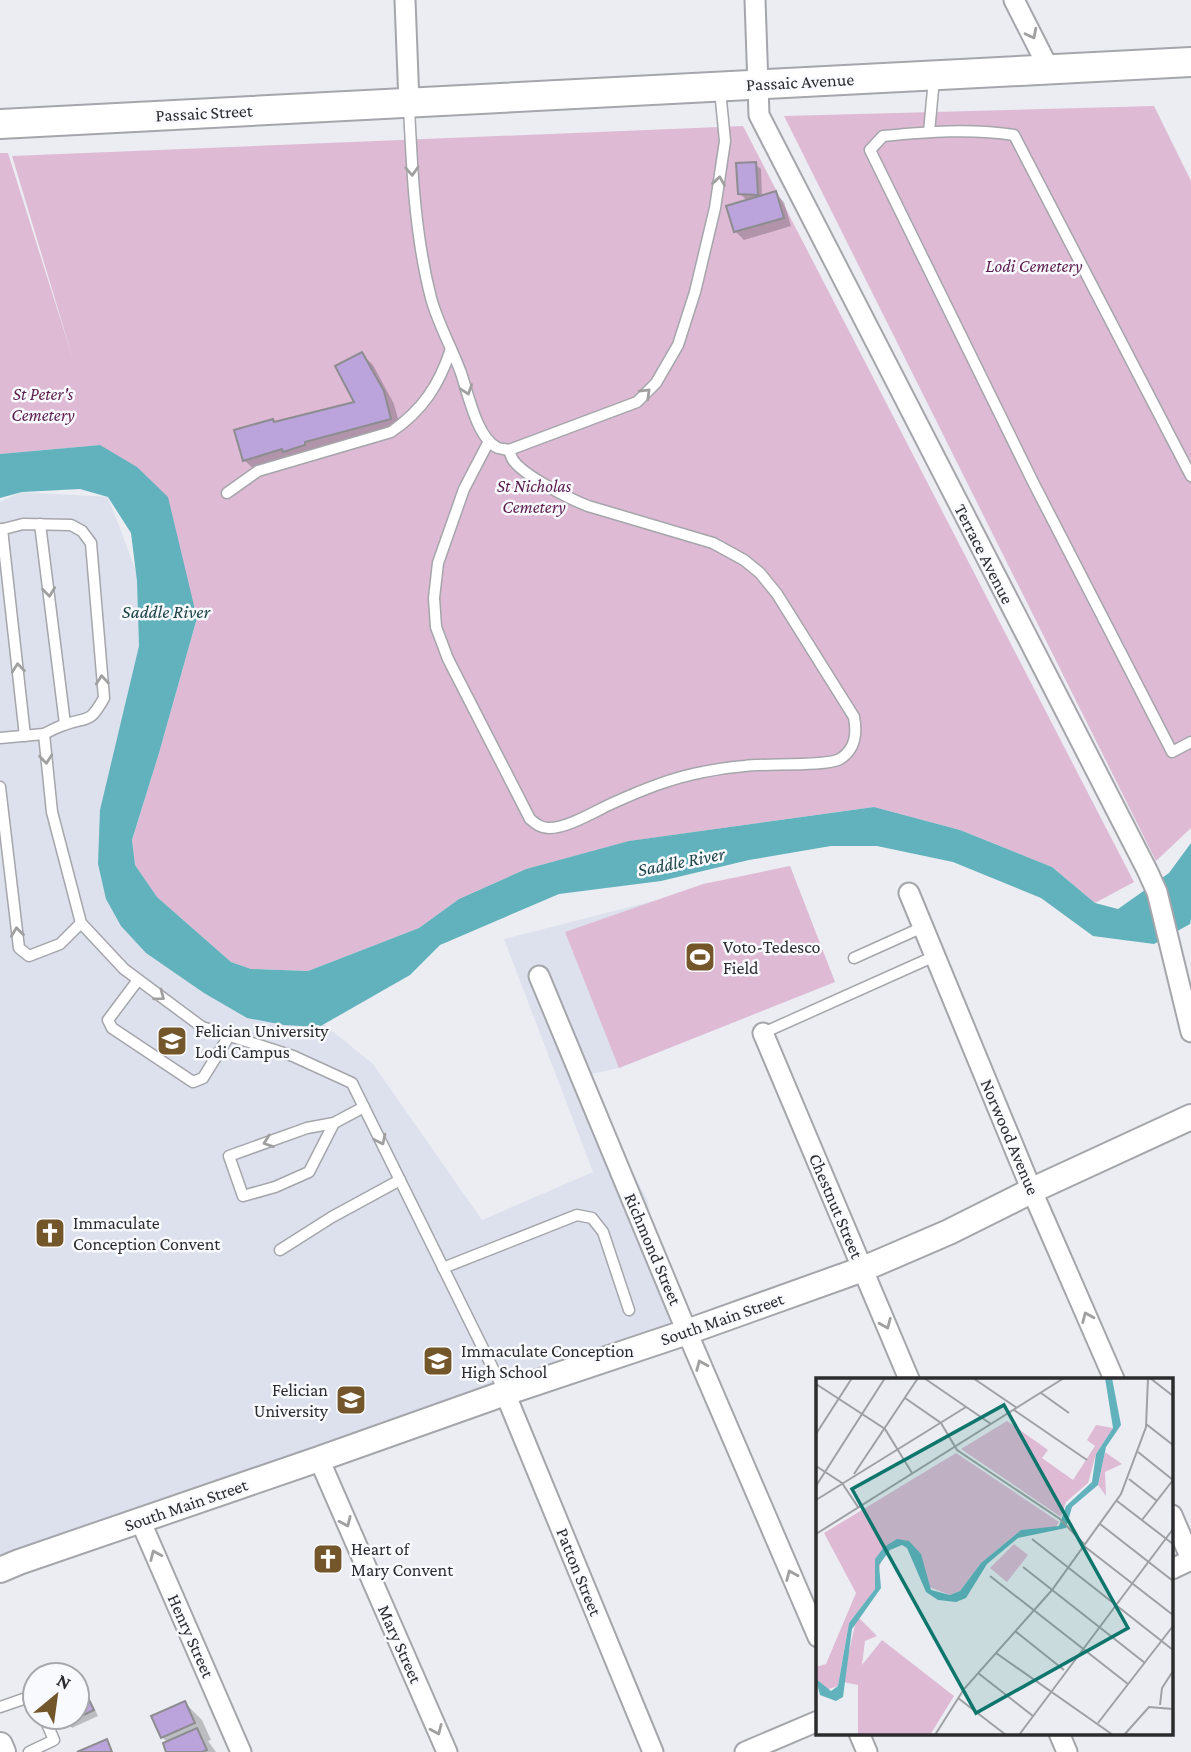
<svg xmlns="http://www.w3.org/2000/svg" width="1191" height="1752" viewBox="0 0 1191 1752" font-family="'Crimson Pro',serif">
<rect width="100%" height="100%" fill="#ebedf2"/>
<!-- built -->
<polygon fill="#dde1ed" points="22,492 108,497 149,605 165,957 315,1017 373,1064 482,1220 593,1172 504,939 790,866 835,982 619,1068 582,1076 647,1199 672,1327 509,1377 0,1565 0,502"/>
<!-- green -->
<g fill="#debad4">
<polygon points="1154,106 1191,181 1191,828 1156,861 784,116"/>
<polygon points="743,126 1134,882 1095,903 1052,867 960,830 874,807 630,841 526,869 459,899 419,928 308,971 251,969 231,962 157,897 135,865 132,841 159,753 197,618 100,445 0,454 0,153 8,153 73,359 12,156"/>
<polygon points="790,866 835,982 619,1068 565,932 703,884"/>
</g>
<!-- water -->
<polygon fill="#61b2bc" points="100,445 137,467 168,497 197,618 159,753 132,840 135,865 157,897 231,962 251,969 308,971 419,928 459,899 526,869 629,841 874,807 960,830 1052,867 1095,903 1118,909 1169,873 1191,843 1191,919 1190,924 1154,944 1093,936 1041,898 953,862 877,846 831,846 749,860 661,881 559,894 440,945 410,975 319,1027 284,1025 247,1018 204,993 146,953 121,926 106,899 98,864 100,810 139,646 137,581 131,533 108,497 80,489 22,492 0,498 0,454"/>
<!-- shadow -->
<g fill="#0003">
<polygon points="755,164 761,169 762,197 775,193 784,202 791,226 744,240 736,232 729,207 748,201 740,194"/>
<polygon points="362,354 373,365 394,404 401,430 256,471 244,460 275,424 357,403"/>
<polygon points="82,1690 88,1695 98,1716 72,1728 64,1717 77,1717 77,1692"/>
<polygon points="185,1703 202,1720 211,1740 208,1741 216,1752 168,1752 168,1743 162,1737"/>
</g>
<!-- building -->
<g fill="#bba4db" stroke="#8d8c90" stroke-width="2">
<polygon points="756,162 758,195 738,194 736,163"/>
<polygon points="776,191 784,218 734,232 726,206"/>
<polygon points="362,352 384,391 391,419 305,442 305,445 283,452 282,449 243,461 234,430 273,419 274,422 354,402 335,366"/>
<polygon points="83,1688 94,1710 65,1724 62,1717 77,1717 77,1690"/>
<polygon points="185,1701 195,1723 161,1738 151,1716"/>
<polygon points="197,1728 207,1750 202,1752 166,1752 163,1743"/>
<polygon points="107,1739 112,1752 77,1752"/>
</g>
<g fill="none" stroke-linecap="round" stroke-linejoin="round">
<!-- service casing -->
<g stroke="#a5a6ab" stroke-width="13">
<g id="service">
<path d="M409,107C412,171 415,236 431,298C438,324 452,348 461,373C468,393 477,439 498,448C502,449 505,449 509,450L637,402L656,383L678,345L695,292L715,208L725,141L720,90"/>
<polyline points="929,132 934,79"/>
<path d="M489,441L464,489L438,563L434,598L436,627L448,659L530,819C536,824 541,828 549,828C568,828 595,811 613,803C642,790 671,778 703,772C717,769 731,767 745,766C766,763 825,767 840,759C856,749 857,733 854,717L777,594L760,573L744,560L713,543L588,506C570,499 524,476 513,460C511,457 510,453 509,450"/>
<path d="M1191,476L1014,135C971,128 926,132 883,136L870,150L1033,482L1172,752L1191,742"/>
<path d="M227,493L258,471L391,432C423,410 439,385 451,349"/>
<polyline points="40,524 65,724"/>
<polyline points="2,529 25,736"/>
<path d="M0,530L23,524L71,525L82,531L91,543L104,698C89,725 88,716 64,725C57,727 50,731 44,734"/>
<polyline points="0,738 44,734 52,812 81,923 124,969 202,1027 293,1056 352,1083 505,1393"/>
<polyline points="0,787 19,948 29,956 60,944 81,923"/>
<polyline points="854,958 923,927"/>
<polyline points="138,980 108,1020 112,1028 193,1082 203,1078 229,1036"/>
<polyline points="763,1033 935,956"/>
<polyline points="334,1123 309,1172 275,1187 243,1196 229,1156 307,1128 334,1123 364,1107"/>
<polyline points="280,1250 332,1217 400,1180"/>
<polyline points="443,1268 577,1215 592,1218 603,1232 629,1310"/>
<polyline points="0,1707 35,1695"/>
<polyline points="29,1752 54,1740 44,1717"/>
</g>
</g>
<!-- minor casing -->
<g stroke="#a5a6ab" stroke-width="23">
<g id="minor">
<polyline points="405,0 409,103"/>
<polyline points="755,0 759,115 1147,870 1157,892 1191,1032"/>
<polyline points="1014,0 1049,69"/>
<polyline points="909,893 1032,1191 1114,1379"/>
<polyline points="539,976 687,1332 818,1637"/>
<polyline points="763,1033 909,1379"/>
<polyline points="505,1393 653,1752"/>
<polyline points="319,1459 447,1752"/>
<polyline points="1172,1515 1191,1559"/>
<polyline points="140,1520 241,1752"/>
<polyline points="1172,1569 1191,1560"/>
<polyline points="859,1733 867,1752"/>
<polyline points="1059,1733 1067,1752"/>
<polyline points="745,1752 818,1721"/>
</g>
</g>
<!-- tertiary casing -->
<g stroke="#a5a6ab" stroke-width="28">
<g id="tertiary">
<polyline points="0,1570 19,1562 319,1459 505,1393 687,1332 863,1269 949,1232 1037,1188 1191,1117"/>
<polyline points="0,1745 3,1752"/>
</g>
</g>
<!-- secondary casing -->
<g stroke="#a5a6ab" stroke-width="32">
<polyline id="secondary" points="0,124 1191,62"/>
</g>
<!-- service -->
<use href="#service" stroke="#fff" stroke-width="10"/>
<!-- minor -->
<use href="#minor" stroke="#fff" stroke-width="19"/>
<!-- tertiary -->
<use href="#tertiary" stroke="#fff" stroke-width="24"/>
<!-- secondary -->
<use href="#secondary" stroke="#fff" stroke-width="28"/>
</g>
<!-- one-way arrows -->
<defs><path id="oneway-chevron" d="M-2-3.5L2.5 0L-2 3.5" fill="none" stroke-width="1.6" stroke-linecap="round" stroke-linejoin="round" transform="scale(1.75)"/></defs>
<g stroke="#a0a0a1">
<use href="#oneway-chevron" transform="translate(1032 34) rotate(63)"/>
<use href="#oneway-chevron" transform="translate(412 171) rotate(87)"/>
<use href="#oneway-chevron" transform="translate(719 181) rotate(-81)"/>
<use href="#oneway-chevron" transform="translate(467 390) rotate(71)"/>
<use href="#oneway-chevron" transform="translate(646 393) rotate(-44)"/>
<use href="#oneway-chevron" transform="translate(49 592) rotate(83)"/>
<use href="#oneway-chevron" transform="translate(18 668) rotate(-96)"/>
<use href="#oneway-chevron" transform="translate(102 680) rotate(-95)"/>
<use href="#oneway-chevron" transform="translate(46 759) rotate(84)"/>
<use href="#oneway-chevron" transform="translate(17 932) rotate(-97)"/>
<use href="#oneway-chevron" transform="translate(160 996) rotate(37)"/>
<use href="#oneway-chevron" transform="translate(381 1140) rotate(64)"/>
<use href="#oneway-chevron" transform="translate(268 1142) rotate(160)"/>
<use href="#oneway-chevron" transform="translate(1087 1317) rotate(-113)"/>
<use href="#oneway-chevron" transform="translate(886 1324) rotate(67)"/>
<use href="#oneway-chevron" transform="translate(701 1365) rotate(-113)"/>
<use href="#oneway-chevron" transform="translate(346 1522) rotate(66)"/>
<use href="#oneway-chevron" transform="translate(155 1555) rotate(-114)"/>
<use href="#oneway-chevron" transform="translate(791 1575) rotate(-113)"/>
<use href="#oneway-chevron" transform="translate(437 1730) rotate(66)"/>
</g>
<!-- icons -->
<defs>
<g id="stadium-square" transform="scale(1.575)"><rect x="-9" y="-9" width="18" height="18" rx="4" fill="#74562b" stroke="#f9fafe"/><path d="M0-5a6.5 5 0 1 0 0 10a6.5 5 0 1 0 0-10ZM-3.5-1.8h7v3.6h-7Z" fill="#fff"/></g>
<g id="university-square" transform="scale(1.575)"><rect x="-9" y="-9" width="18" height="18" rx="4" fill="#74562b" stroke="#f9fafe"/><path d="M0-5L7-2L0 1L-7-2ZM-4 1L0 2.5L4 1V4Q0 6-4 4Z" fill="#fff"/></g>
<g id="church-square" transform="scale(1.575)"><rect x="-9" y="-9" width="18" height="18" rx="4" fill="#74562b" stroke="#f9fafe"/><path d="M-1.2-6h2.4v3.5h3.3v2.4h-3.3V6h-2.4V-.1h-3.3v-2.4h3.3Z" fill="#fff"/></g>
<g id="school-square" transform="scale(1.575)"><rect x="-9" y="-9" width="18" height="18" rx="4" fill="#74562b" stroke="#f9fafe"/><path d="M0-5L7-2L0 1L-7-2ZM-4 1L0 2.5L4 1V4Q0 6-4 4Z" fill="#fff"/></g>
</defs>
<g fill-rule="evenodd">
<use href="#stadium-square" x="700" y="957"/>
<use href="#university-square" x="172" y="1041"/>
<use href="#church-square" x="50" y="1233"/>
<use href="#school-square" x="438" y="1361"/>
<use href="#school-square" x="351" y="1400"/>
<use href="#church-square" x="328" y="1559"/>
</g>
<g text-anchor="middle" stroke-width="5" stroke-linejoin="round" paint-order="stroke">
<!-- street labels -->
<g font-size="18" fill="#2c2c2e" stroke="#f9fafe">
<text transform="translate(800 82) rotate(-3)" y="6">Passaic Avenue</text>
<text transform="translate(204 113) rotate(-3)" y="6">Passaic Street</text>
<text transform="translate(984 554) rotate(63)" y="6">Terrace Avenue</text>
<text transform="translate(1010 1137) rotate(67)" y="6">Norwood Avenue</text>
<text transform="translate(836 1206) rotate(67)" y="6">Chestnut Street</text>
<text transform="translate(653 1249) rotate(67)" y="6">Richmond Street</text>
<text transform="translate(722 1319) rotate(-19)" y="6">South Main Street</text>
<text transform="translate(186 1505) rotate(-19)" y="6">South Main Street</text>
<text transform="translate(579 1572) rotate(68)" y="6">Patton Street</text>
<text transform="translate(191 1636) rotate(66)" y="6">Henry Street</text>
<text transform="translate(400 1644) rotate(66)" y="6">Mary Street</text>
</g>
<!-- park labels -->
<g font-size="18" font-style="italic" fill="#5b1d4e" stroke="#f9fafe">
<text x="1034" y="272">Lodi Cemetery</text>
<text x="43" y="400">St Peter's<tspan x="43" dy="21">Cemetery</tspan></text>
<text x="534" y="492">St Nicholas<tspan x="534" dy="21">Cemetery</tspan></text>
</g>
<!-- poi labels -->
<g font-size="18" fill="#2c2c2e" stroke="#f9fafe" text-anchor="start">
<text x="723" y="953">Voto-Tedesco<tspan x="723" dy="21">Field</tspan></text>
<text x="195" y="1037">Felician University<tspan x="195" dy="21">Lodi Campus</tspan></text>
<text x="73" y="1229">Immaculate<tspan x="73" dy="21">Conception Convent</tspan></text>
<text x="461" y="1357">Immaculate Conception<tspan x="461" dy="21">High School</tspan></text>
<text x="328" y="1396" text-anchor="end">Felician<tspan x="328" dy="21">University</tspan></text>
<text x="351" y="1555">Heart of<tspan x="351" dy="21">Mary Convent</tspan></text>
</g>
<!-- water labels -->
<g font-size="19" font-style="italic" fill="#1d4448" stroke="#f9fafe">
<text x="166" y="618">Saddle River</text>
<text transform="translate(681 861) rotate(-11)" y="7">Saddle River</text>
</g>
</g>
<!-- overview -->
<g transform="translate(816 1378)">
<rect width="357" height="357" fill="#ebedf2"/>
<path d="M191,43L232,72L226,80L257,102L279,68L271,62L280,47L297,50L280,76L272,105L250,124L245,139L145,71ZM289,74L306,86L289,94L290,118L282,107ZM140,75L243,144L240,149L205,152L165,185L144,213L134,217L113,209L93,163L68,169L59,211L33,245L22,308L10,312L0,301V289L10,286L40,215L8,155ZM198,166L212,177L191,204L174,190ZM41,238L61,258L49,263L46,287L66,262L138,318L114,357H42V307L27,304V300Z" fill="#debad4"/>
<path d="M289,0H296L305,47L290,69L282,107L256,129L250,150L202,160L171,186L150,220L140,224L122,222L110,214L91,170L86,167L74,172L63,187L65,210L36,251L27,319L20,323L4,317L0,301L15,313L22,308L33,245L59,211V181L68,169L81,161L93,163L105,176L115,212L134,217L144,213L165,185L205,152L243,148L250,128L276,104L280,76L297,50Z" fill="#61b2bc"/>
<path fill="none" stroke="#9fa0a4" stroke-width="2" d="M108,0L175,46M157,0L201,30M334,0L357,18M0,6L69,51L96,95M225,15L253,35M89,20L125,45L141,72L244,141L269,167M198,32L271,82M330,46L357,67M0,56L36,0M322,74L357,102M0,88L26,105L42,129M38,96L102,0M313,101L341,123M0,108L69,0M0,122L150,29M301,123L357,166M326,142L357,102M284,146L357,203M0,156L248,0M216,161L357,272M268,168L357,237M207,189L329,285M174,198L312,306M199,253L248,292M180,275L297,357M162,295L217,338M142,320L190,357M344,327L346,310L357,293M282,345L357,248M119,357L148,311L236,212L305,116L330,49L332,0M203,357L357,151M308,357L333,329L357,331"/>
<path fill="#0f766e" fill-opacity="0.15" stroke="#0f766e" stroke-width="3.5" d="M188,27L312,250L160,335L36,111Z"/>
<rect width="357" height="357" fill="none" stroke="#2c2c2e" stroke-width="3.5"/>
</g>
<!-- north arrow -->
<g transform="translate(56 1696) rotate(29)"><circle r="33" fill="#f9fafe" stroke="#a7a8ab" stroke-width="2"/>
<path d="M0-5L12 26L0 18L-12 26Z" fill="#74562b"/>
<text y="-10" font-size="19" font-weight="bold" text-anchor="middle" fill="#2c2c2e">N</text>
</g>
</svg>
